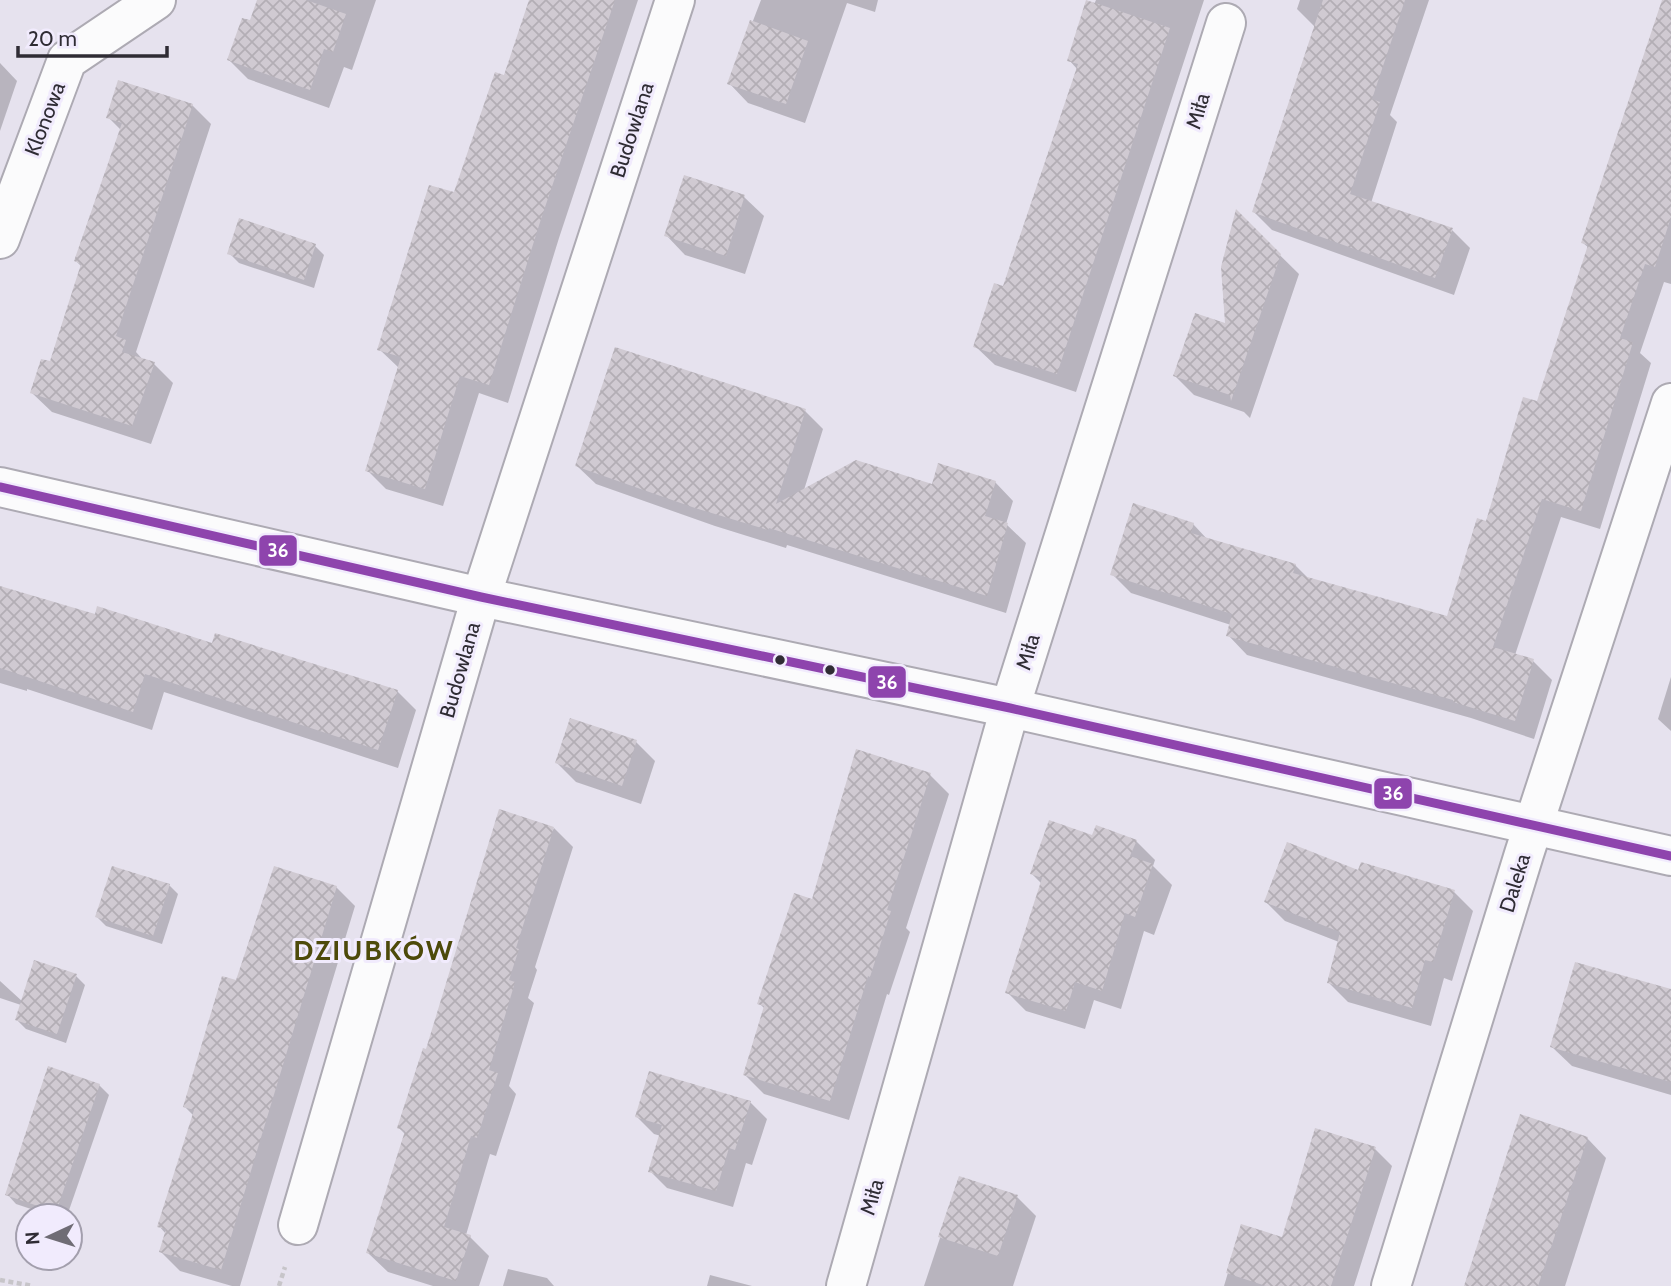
<svg xmlns="http://www.w3.org/2000/svg" width="1671" height="1286" viewBox="0 0 1671 1286" font-family="Cabin,sans-serif">
<defs>
<pattern id="building-cross-hatch" width="8" height="8" patternUnits="userSpaceOnUse" patternTransform="scale(1.75)"><rect width="8" height="8" fill="#d0cad2"/><path d="M0 0l8 8M0 8l8-8" fill="none" stroke="#b3aeb5"/></pattern>
</defs>
<rect width="100%" height="100%" fill="#e6e2ee"/>
<!-- shadow -->
<g fill="#0003">
<polygon points="259,0 376,0 352,70 344,67 329,108 248,79 229,60 251,22"/>
<polygon points="531,0 638,0 559,238 508,403 479,393 443,506 386,489 367,470 399,368 379,349 455,194 504,77"/>
<polygon points="761,0 878,0 875,12 847,3 805,123 748,103 729,83"/>
<polygon points="1096,0 1204,0 1076,392 995,365 975,346 1004,288 1078,70 1069,60"/>
<polygon points="1300,0 1429,0 1390,115 1397,122 1371,203 1452,230 1470,248 1454,295 1272,230 1254,212 1316,28 1297,9"/>
<polygon points="0,63 17,81 0,131"/>
<polygon points="1671,69 1671,284 1664,282 1640,353 1651,363 1600,529 1561,517 1515,655 1533,661 1552,680 1534,739 1471,718 1247,655 1228,635 1231,625 1131,593 1112,574 1193,524 1208,540 1295,565 1309,579 1448,618 1538,403 1589,248 1583,243"/>
<polygon points="192,105 211,124 136,352 144,361 154,364 173,383 151,444 52,412 32,393 51,363 82,267 76,261 121,130 108,117"/>
<polygon points="744,197 764,216 745,274 685,255 666,235"/>
<polygon points="1237,213 1299,274 1250,418 1244,412 1194,395 1175,376 1227,326"/>
<polygon points="315,246 324,255 314,288 239,263 229,253"/>
<polygon points="805,411 823,429 804,490 995,482 1013,501 1006,524 1026,543 1006,613 787,545 786,548 715,526 596,484 577,466"/>
<polygon points="0,588 96,616 397,691 416,710 398,768 164,692 152,730 27,689 27,691 0,683"/>
<polygon points="1671,677 1671,731 1658,719"/>
<polygon points="636,742 655,761 641,804 576,782 557,763"/>
<polygon points="930,775 949,794 906,928 910,932 889,995 887,994 849,1120 764,1094 745,1075 765,1009 759,1003 813,901"/>
<polygon points="554,828 573,847 535,967 537,970 528,998 534,1003 509,1086 516,1094 496,1156 490,1154 466,1235 470,1237 489,1256 479,1286 433,1286 388,1272 368,1253 406,1135 399,1128 427,1052"/>
<polygon points="1093,838 1136,841 1155,860 1153,866 1172,885 1154,935 1144,931 1121,1009 1094,1000 1085,1029 1026,1011 1007,992 1042,884 1032,874"/>
<polygon points="1359,872 1454,892 1473,911 1452,981 1444,978 1431,1026 1348,1002 1329,983 1339,942 1285,921 1266,902"/>
<polygon points="169,885 178,894 162,944 106,926 97,917"/>
<polygon points="336,887 355,906 240,1286 232,1286 180,1271 161,1252 166,1234 159,1226 194,1116 185,1107 238,983"/>
<polygon points="76,976 85,985 66,1043 26,1029 17,1020 21,1005 0,998 0,981 23,1002"/>
<polygon points="1671,991 1671,1095 1572,1066 1552,1047"/>
<polygon points="99,1085 109,1095 67,1216 52,1216 16,1204 7,1194"/>
<polygon points="750,1102 767,1119 752,1165 746,1163 733,1207 667,1188 650,1171 661,1136 654,1134 637,1117"/>
<polygon points="1587,1138 1606,1158 1565,1286 1466,1286"/>
<polygon points="1375,1149 1392,1166 1354,1286 1224,1286 1242,1226 1284,1239"/>
<polygon points="960,1178 1017,1197 1036,1216 1013,1286 924,1286"/>
<polygon points="508,1269 547,1278 554,1286 503,1286"/>
<polygon points="710,1275 752,1286 707,1286"/>
</g>
<!-- building -->
<g fill="url(#building-cross-hatch)">
<polygon points="257,0 306,0 346,14 333,52 324,49 310,90 227,60 242,18 250,20"/>
<polygon points="529,0 615,0 541,219 489,385 460,376 425,489 365,471 401,357 377,350 429,185 454,192 495,72 504,75"/>
<polygon points="1086,0 1170,28 1057,374 973,347 994,283 1003,286 1078,64 1067,61"/>
<polygon points="1323,0 1405,0 1372,99 1380,102 1350,194 1453,228 1435,278 1252,212"/>
<polygon points="1662,0 1671,0 1671,217 1655,267 1645,264 1620,338 1633,342 1581,511 1542,499 1493,647 1534,659 1515,721 1453,702 1453,700 1226,636 1232,614 1110,575 1133,503 1194,523 1191,533 1296,564 1293,573 1447,616 1477,518 1486,521 1523,397 1537,401 1588,245 1581,243"/>
<polygon points="750,20 808,41 786,104 727,84"/>
<polygon points="118,80 193,104 116,336 126,340 122,352 155,362 132,426 30,393 41,359 50,361 81,264 74,261 122,123 106,118"/>
<polygon points="684,175 745,195 726,256 664,236"/>
<polygon points="1236,209 1281,254 1231,401 1230,395 1173,376 1195,313 1225,323 1221,267"/>
<polygon points="239,218 316,244 304,280 227,254"/>
<polygon points="615,347 806,409 776,504 856,460 932,484 938,463 996,481 985,516 1008,523 987,596 769,528 768,530 695,508 575,466"/>
<polygon points="0,586 95,614 97,606 212,643 215,633 398,690 378,750 145,674 133,712 0,668"/>
<polygon points="570,718 637,740 622,786 555,763"/>
<polygon points="856,749 931,773 887,910 891,911 870,977 868,976 830,1101 743,1075 764,1006 757,1004 794,893 812,899"/>
<polygon points="499,809 554,827 516,948 519,949 509,980 515,982 489,1070 498,1073 477,1138 471,1136 444,1227 471,1235 456,1281 366,1253 405,1131 397,1128 423,1048 426,1049"/>
<polygon points="1049,820 1092,835 1096,825 1137,840 1130,856 1153,864 1135,917 1125,913 1102,991 1075,982 1066,1011 1005,993 1042,878 1030,874"/>
<polygon points="1287,842 1358,870 1361,862 1455,890 1433,962 1425,960 1412,1008 1327,983 1340,932 1264,902"/>
<polygon points="112,866 170,884 153,936 95,917"/>
<polygon points="274,866 337,886 221,1270 159,1252 166,1229 157,1227 194,1110 183,1107 222,976 236,980"/>
<polygon points="34,960 77,974 57,1034 15,1020"/>
<polygon points="1575,962 1671,989 1671,1082 1550,1047"/>
<polygon points="48,1066 100,1084 56,1212 5,1195"/>
<polygon points="649,1071 751,1101 735,1150 729,1148 716,1191 648,1172 662,1125 635,1117"/>
<polygon points="1520,1114 1588,1137 1538,1286 1464,1286"/>
<polygon points="1315,1128 1376,1147 1331,1286 1266,1286 1226,1273 1241,1224 1282,1237"/>
<polygon points="959,1176 1018,1195 998,1256 938,1237"/>
</g>
<g fill="none" stroke-linecap="round" stroke-linejoin="round">
<!-- minor casing -->
<g stroke="#adaab3" stroke-width="42">
<g id="minor">
<polyline points="0,239 67,60 156,0"/>
<polyline points="0,487 481,597 1010,708 1671,856"/>
<polyline points="298,1225 481,597 675,0"/>
<polyline points="846,1286 1010,708 1226,23"/>
<polyline points="1391,1286 1524,854 1671,403"/>
</g>
</g>
<!-- path -->
<g stroke="#c7c5c9" stroke-width="4.5" stroke-dasharray="5 3.5" stroke-linecap="butt">
<polyline points="0,1280 33,1286"/>
<polyline points="279,1286 285,1267"/>
</g>
<!-- minor -->
<use href="#minor" stroke="#fbfbfc" stroke-width="38"/>
<!-- bus-1 casing -->
<g stroke="#f1ebfd" stroke-width="14">
<polyline id="bus-1" points="0,487 481,597 1010,708 1671,856"/>
</g>
<!-- bus-1 -->
<use href="#bus-1" stroke="#8e44ad" stroke-width="9"/>
</g>
<!-- markers -->
<g fill="#2f2c34" stroke="#f1ebfd" stroke-width="2.5">
<circle cx="780" cy="660" r="6"/>
<circle cx="830" cy="670" r="6"/>
</g>
<g text-anchor="middle" stroke-width="6" stroke-linejoin="round" paint-order="stroke">
<!-- street labels -->
<g font-size="21" fill="#2f2c34" stroke="#f1ebfd">
<text transform="translate(1198 111) rotate(-73)" y="7">Miła</text>
<text transform="translate(45 119) rotate(-69)" y="7">Klonowa</text>
<text transform="translate(632 130) rotate(-72)" y="7">Budowlana</text>
<text transform="translate(1028 652) rotate(-73)" y="7">Miła</text>
<text transform="translate(460 670) rotate(-74)" y="7">Budowlana</text>
<text transform="translate(1515 883) rotate(-73)" y="7">Daleka</text>
<text transform="translate(872 1197) rotate(-74)" y="7">Miła</text>
</g>
<!-- district labels -->
<g font-size="28" font-weight="bold" letter-spacing="2" fill="#4d4a0a" stroke="#f1ebfd">
<text x="374" y="960">DZIUBKÓW</text>
</g>
</g>
<g stroke="#f1ebfd" stroke-width="2.5">
<rect x="258" y="534" width="40" height="33" rx="7" fill="#8e44ad"/>
<rect x="867" y="665" width="40" height="34" rx="7" fill="#8e44ad"/>
<rect x="1373" y="777" width="40" height="33" rx="7" fill="#8e44ad"/>
</g>
<g font-size="19" text-anchor="middle" font-weight="bold" fill="#fff">
<text x="278" y="557">36</text>
<text x="887" y="689">36</text>
<text x="1393" y="800">36</text>
</g>
<!-- north arrow -->
<g transform="translate(49 1237) rotate(266)"><circle r="33" fill="#f1ebfd" stroke="#a39fad" stroke-width="2"/>
<path d="M0-5L12 26L0 18L-12 26Z" fill="#6f6c75"/>
<text y="-10" font-size="19" font-weight="bold" text-anchor="middle" fill="#2f2c34">N</text>
</g>
<!-- scale -->
<path d="M18 46v10h149v-10" fill="none" stroke="#2f2c34" stroke-width="3.5"/>
<text x="28" y="46" font-size="21" fill="#2f2c34" stroke="#f1ebfd" stroke-width="5" paint-order="stroke">20 m</text>
</svg>
